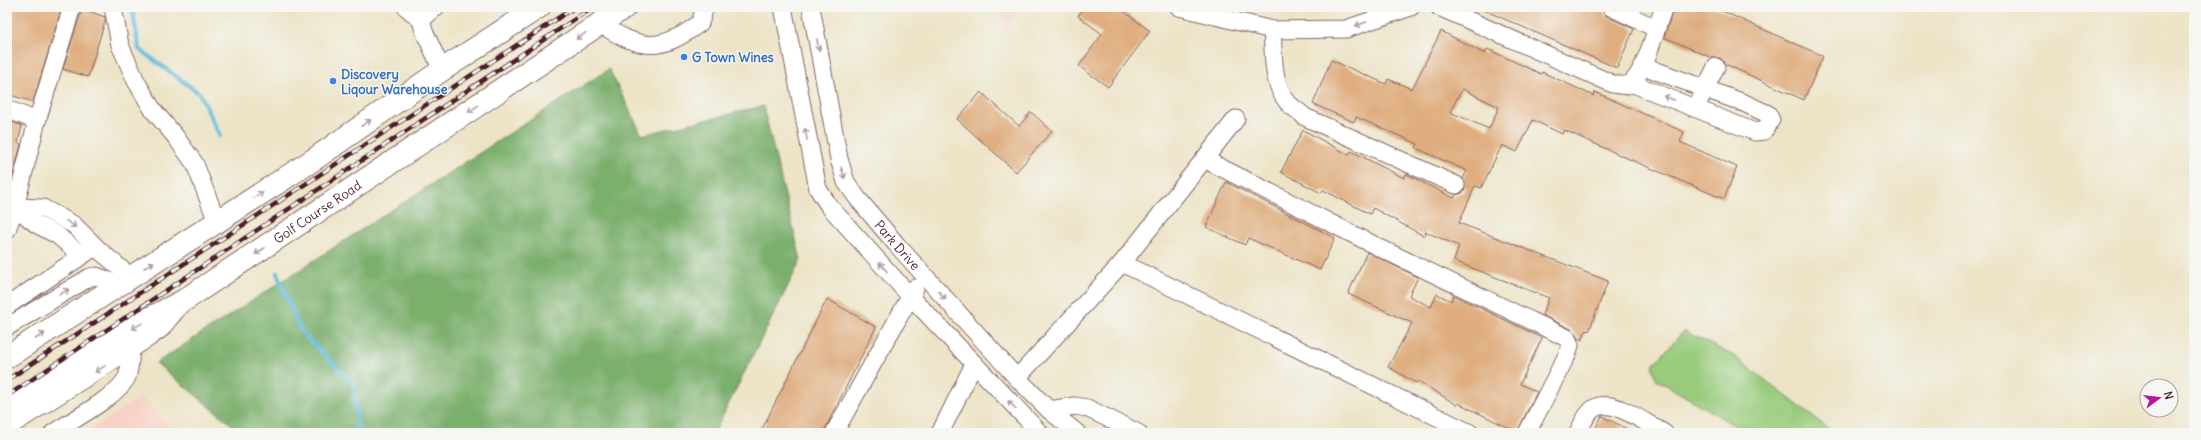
<svg xmlns="http://www.w3.org/2000/svg" width="2201" height="440" viewBox="0 0 2201 440" font-family="Delius,sans-serif">
<rect width="100%" height="100%" fill="#f6f6f2"/>
<filter id="ink" filterUnits="userSpaceOnUse"><feTurbulence type="fractalNoise" baseFrequency=".025" numOctaves="2"/><feDisplacementMap in="SourceGraphic" scale="8" xChannelSelector="R" yChannelSelector="G"/><feConvolveMatrix kernelMatrix="1 2 1 2 8 2 1 2 1" color-interpolation-filters="sRGB"/></filter>
<filter id="wash" filterUnits="userSpaceOnUse"><feTurbulence type="fractalNoise" baseFrequency=".012" numOctaves="4" result="noise"/><feDisplacementMap in="SourceGraphic" scale="16" xChannelSelector="R" yChannelSelector="G"/><feGaussianBlur stdDeviation="0.9" result="paint"/><feColorMatrix in="noise" values="0 0 0 0 0 0 0 0 0 0 0 0 0 0 0 0 0 1.4 0 .05"/><feComposite in="paint" operator="in"/></filter>
<g filter="url(#wash)">
<rect width="100%" height="100%" fill="#ede4c7"/>
<!-- built -->
<g fill="#f7d1c7">
<polygon points="1003,7 1024,7 1006,28"/>
<polygon points="141,397 176,433 87,433"/>
</g>
<!-- green -->
<polygon fill="#98cb7c" stroke="#717554" points="1684,331 1734,356 1834,433 1747,433 1656,379 1653,365"/>
<!-- forest -->
<polygon fill="#7aaf6c" stroke="#62674c" points="609,69 642,135 763,106 801,260 714,433 242,433 156,363"/>
<g fill="none" stroke-linecap="round" stroke-linejoin="round">
<!-- stream -->
<g stroke="#5cbadb" stroke-width="4.5">
<polyline points="132,7 139,49 200,94 220,136"/>
<polyline points="277,273 301,332 354,384 357,433"/>
</g>
</g>
<g id="blocks">
<!-- building -->
<g fill="#dfad7f" fill-rule="evenodd">
<polygon points="9,7 62,7 33,102 7,94 7,58 11,45 7,44 7,13"/>
<polygon points="1084,7 1118,7 1150,31 1108,87 1079,66 1102,34 1078,16"/>
<polygon points="1477,7 1601,7 1606,16 1634,29 1617,68"/>
<polygon points="1674,7 1713,7 1823,56 1804,100 1725,64 1720,58 1712,58 1664,37"/>
<polygon points="82,9 105,17 105,21 88,77 63,69"/>
<path d="M1441,31L1485,54L1487,49L1541,74L1542,72L1594,96L1595,92L1684,132L1680,142L1737,167L1724,199L1629,159L1564,130L1562,134L1533,120L1517,152L1502,145L1481,188L1475,186L1459,223L1608,281L1589,331L1586,330L1582,340L1578,338L1571,329L1542,315L1549,298L1454,261L1459,246L1426,232L1424,236L1373,208L1370,214L1323,190L1321,193L1281,172L1303,130L1349,155L1351,151L1404,178L1406,174L1454,198L1456,195L1462,193L1465,189L1463,179L1467,171L1416,148L1418,144L1356,117L1354,122L1313,104L1331,60L1386,84L1388,79L1412,89ZM1462,89L1499,107L1489,129L1450,112Z"/>
<polygon points="981,92 1019,126 1031,112 1052,131 1016,172 957,119"/>
<polygon points="7,120 22,126 18,143 21,144 10,186 7,186"/>
<polygon points="1226,182 1335,238 1320,270 1248,238 1245,245 1206,227"/>
<polygon points="1367,252 1418,277 1409,296 1431,307 1437,294 1451,301 1453,295 1542,338 1520,384 1537,392 1517,432 1458,403 1457,405 1418,381 1416,383 1388,367 1412,323 1348,294"/>
<polygon points="827,299 876,327 823,433 760,433"/>
<polygon points="1602,416 1635,433 1593,433"/>
</g>
</g>
</g>
<g filter="url(#ink)">
<use href="#blocks" fill-opacity="0" stroke="#836462" stroke-width="1"/>
<g fill="none" stroke-linecap="round" stroke-linejoin="round">
<!-- minor casing -->
<g stroke="#836462" stroke-width="19">
<g id="minor">
<polyline points="113,7 120,45 136,81 153,110 175,136 195,164 217,222"/>
<polyline points="406,7 421,20 424,31 442,70"/>
<polyline points="783,7 818,189 829,206 910,296 1040,433"/>
<path id="s1" d="M811,7L839,159L846,182L858,199L897,245L1017,378L1049,410L1077,433"/>
<polyline points="1179,7 1272,30 1346,29 1411,7"/>
<path d="M1439,7L1613,84C1619,85 1626,87 1631,83C1646,71 1656,27 1664,7"/>
<polyline points="1611,7 1655,28"/>
<polyline points="421,20 436,7"/>
<path d="M600,24C641,50 660,53 700,23L705,7"/>
<path d="M1272,30C1274,53 1271,83 1288,103C1293,108 1300,112 1305,117L1456,185"/>
<polyline points="1631,83 1755,132 1764,131 1771,120 1768,114 1744,103 1643,66"/>
<polyline points="1700,99 1716,67"/>
<polyline points="7,109 37,121"/>
<polyline points="1204,159 1384,250 1567,338 1570,345 1568,353 1527,433"/>
<polyline points="7,205 15,207 43,208 74,225 100,251 131,277"/>
<polyline points="15,207 36,224 57,235 81,255"/>
<polyline points="7,230 15,207 37,121 72,7"/>
<polyline points="1122,263 1470,433"/>
<polyline points="7,306 95,247"/>
<polyline points="7,327 90,277 96,276 120,285"/>
<polyline points="1017,378 1122,263 1236,119"/>
<polyline points="1049,410 1075,406 1087,408 1138,433"/>
<polyline points="7,428 150,337 161,329 182,303"/>
<path d="M53,433C71,421 118,396 127,377C130,369 130,359 131,350"/>
<polyline points="834,433 915,288"/>
<polyline points="940,433 974,364"/>
<path d="M1578,433C1581,426 1586,414 1593,409C1611,396 1647,424 1664,433"/>
</g>
</g>
<!-- major casing -->
<g stroke="#836462" stroke-width="24">
<g id="major">
<polyline points="7,357 313,160 442,70 539,7"/>
<path id="s2" d="M7,411L133,327L183,301L625,7"/>
</g>
</g>
<!-- minor -->
<use href="#minor" stroke="#fff" stroke-width="17"/>
<!-- major -->
<use href="#major" stroke="#fff" stroke-width="22"/>
<!-- rail casing -->
<g stroke="#4a1f2b" stroke-width="4.5">
<g id="rail">
<polyline points="7,380 575,7"/>
<polyline points="7,396 593,7"/>
</g>
</g>
<!-- rail -->
<use href="#rail" stroke="#f6f6f2" stroke-width="3" stroke-dasharray="9" stroke-linecap="butt"/>
</g>
<!-- one-way arrows -->
<defs><path id="oneway-shaft" d="M-6 0H5M1.5-3L5.5 0L1.5 3" fill="none" stroke-width="1.6" stroke-linecap="round" stroke-linejoin="round"/></defs>
<g stroke="#ae9aa0">
<use href="#oneway-shaft" transform="translate(1361 24) rotate(161)"/>
<use href="#oneway-shaft" transform="translate(581 36) rotate(146)"/>
<use href="#oneway-shaft" transform="translate(818 45) rotate(79)"/>
<use href="#oneway-shaft" transform="translate(1669 98) rotate(-159)"/>
<use href="#oneway-shaft" transform="translate(473 109) rotate(146)"/>
<use href="#oneway-shaft" transform="translate(366 123) rotate(-35)"/>
<use href="#oneway-shaft" transform="translate(806 134) rotate(-101)"/>
<use href="#oneway-shaft" transform="translate(843 173) rotate(73)"/>
<use href="#oneway-shaft" transform="translate(258 195) rotate(-32)"/>
<use href="#oneway-shaft" transform="translate(71 224) rotate(34)"/>
<use href="#oneway-shaft" transform="translate(260 251) rotate(147)"/>
<use href="#oneway-shaft" transform="translate(149 265) rotate(-33)"/>
<use href="#oneway-shaft" transform="translate(883 267) rotate(-132)"/>
<use href="#oneway-shaft" transform="translate(64 292) rotate(-31)"/>
<use href="#oneway-shaft" transform="translate(942 295) rotate(48)"/>
<use href="#oneway-shaft" transform="translate(137 326) rotate(151)"/>
<use href="#oneway-shaft" transform="translate(40 336) rotate(-33)"/>
<use href="#oneway-shaft" transform="translate(100 369) rotate(148)"/>
<use href="#oneway-shaft" transform="translate(1012 405) rotate(-134)"/>
</g>
</g>
<!-- markers -->
<g fill="#3f7fe0" stroke="#f6f6f2" stroke-width="1.5">
<circle cx="684" cy="57" r="4"/>
<circle cx="333" cy="81" r="4"/>
</g>
<g text-anchor="middle" stroke-width="3" stroke-linejoin="round" paint-order="stroke">
<!-- shop labels -->
<g font-size="13" font-weight="bold" fill="#366cbe" stroke="#f6f6f2" text-anchor="start">
<text x="692" y="62">G Town Wines</text>
<text x="341" y="79">Discovery<tspan x="341" dy="15">Liqour Warehouse</tspan></text>
</g>
<!-- street labels -->
<g font-size="13" fill="#4a1f2b" stroke="#f6f6f2">
<text dy="5" stroke="none"><textPath href="#s2" startOffset="369">Golf Course Road</textPath></text>
<text dy="5" stroke="none"><textPath href="#s1" startOffset="260">Park Drive</textPath></text>
</g>
</g>
<!-- margin -->
<rect width="2201" height="440" fill="none" stroke="#f6f6f2" stroke-width="24"/>
<!-- north arrow -->
<g transform="translate(2159 398) rotate(75)"><circle r="19" fill="#f6f6f2" stroke="#b1a0a2"/>
<path d="M0-3L7 15L0 10L-7 15Z" fill="#b5179e"/>
<text y="-6" font-size="11" font-weight="bold" text-anchor="middle" fill="#4a1f2b">N</text>
</g>
</svg>
